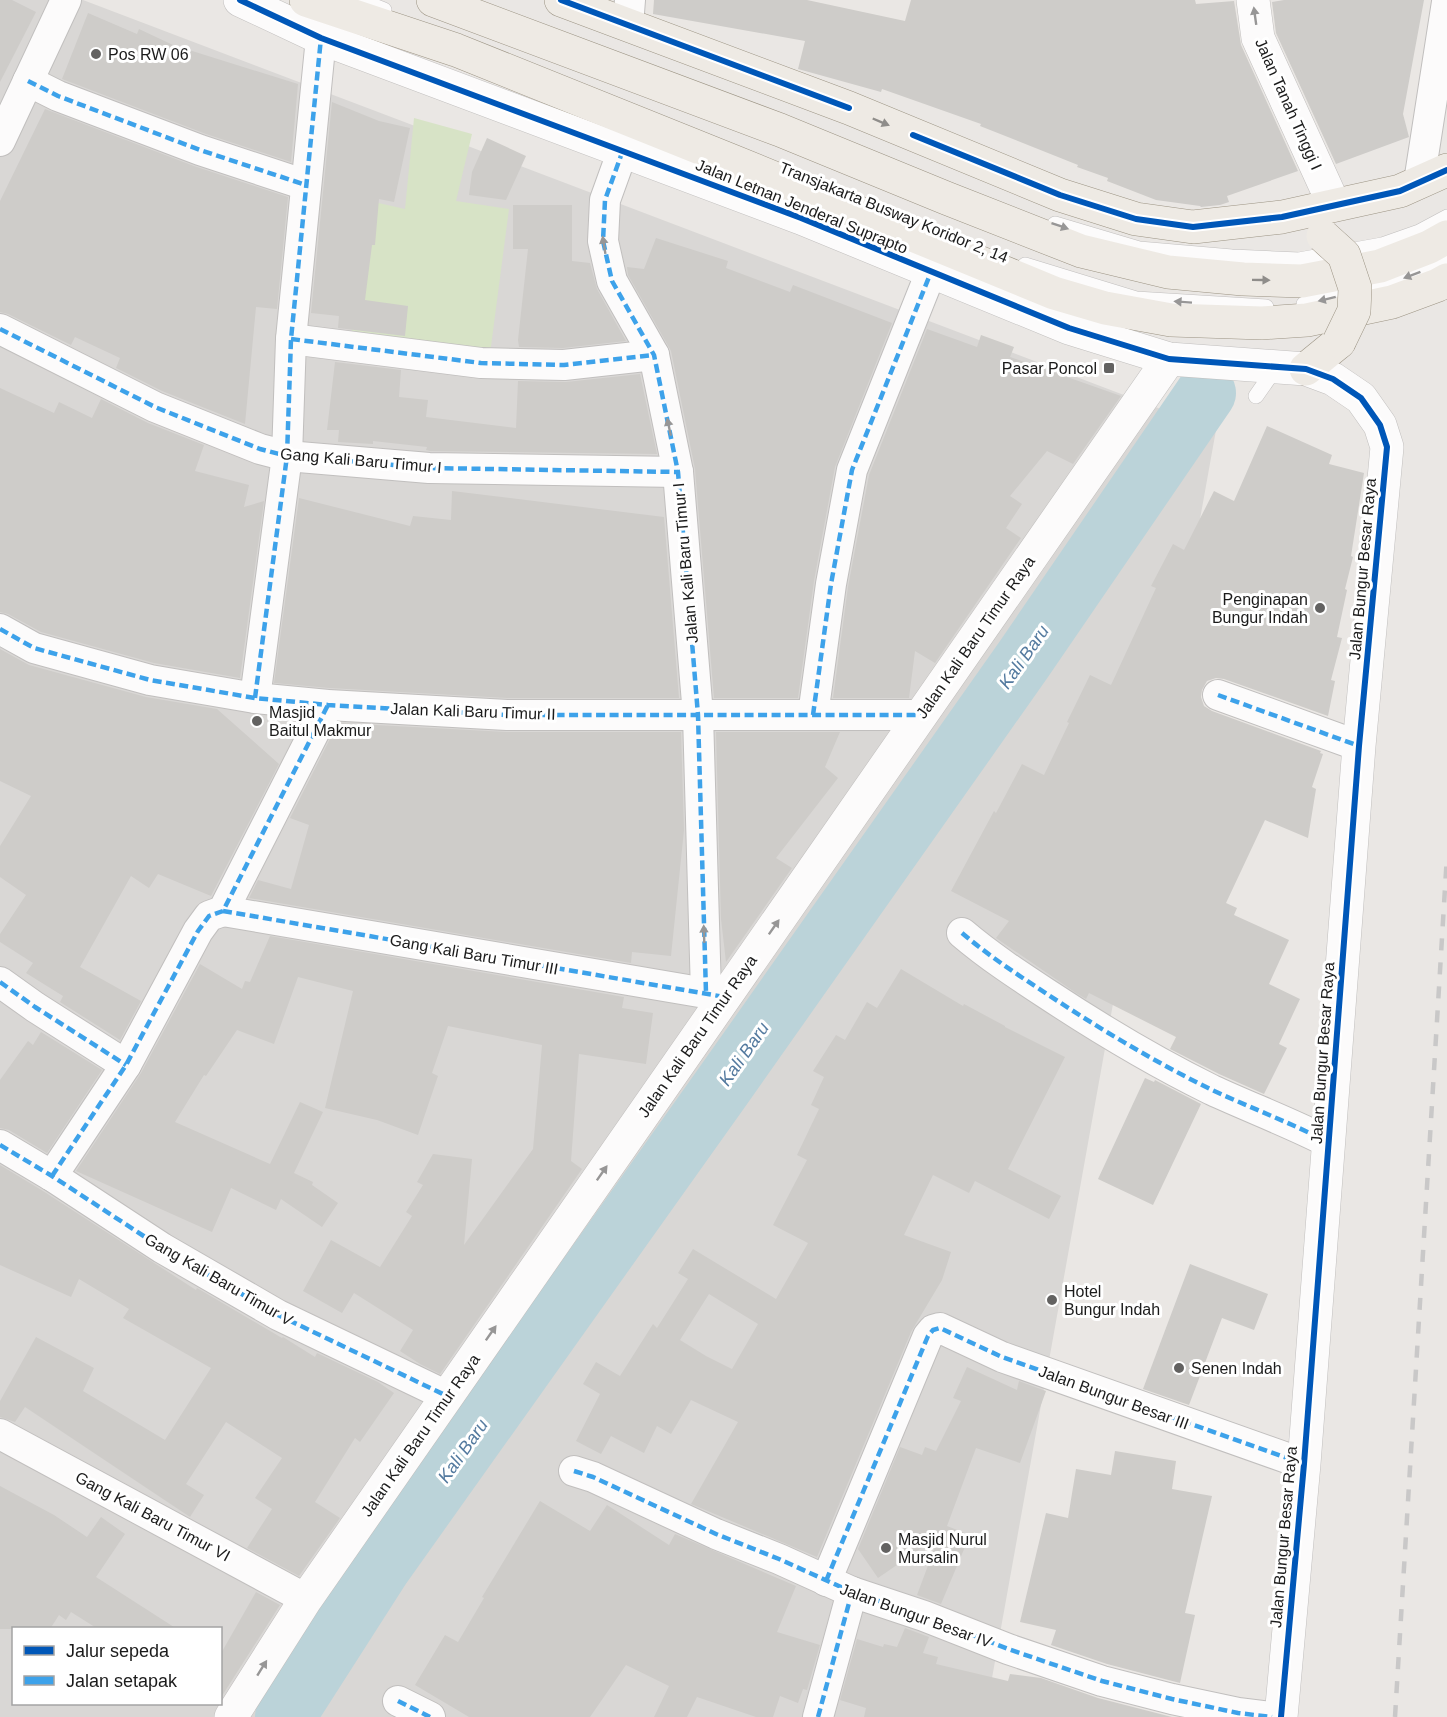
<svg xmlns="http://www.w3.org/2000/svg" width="1447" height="1717" viewBox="0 0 1447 1717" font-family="Arial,sans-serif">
<rect width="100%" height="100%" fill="#eae7e4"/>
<!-- residential -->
<path fill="#d9d7d5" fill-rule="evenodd" d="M0,0H83L1216,430L985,1717H0ZM14,1628H220V1704H14Z"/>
<!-- grass -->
<polygon fill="#d7e3c6" points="414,118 472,134 456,201 509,209 490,354 350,341 374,202 405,209"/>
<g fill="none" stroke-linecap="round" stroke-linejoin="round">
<!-- river -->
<polyline stroke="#bbd3d9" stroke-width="60" points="285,1717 381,1567 723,1086 1024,659 1206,393"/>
</g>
<!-- building -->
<g fill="#ceccc9" fill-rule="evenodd">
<polygon points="0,0 12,0 36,12 0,82"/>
<polygon points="654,0 807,0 905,21 911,0 1195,0 1196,4 1234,1 1241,45 1298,171 1227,196 1229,202 1220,205 1201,207 1200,206 1156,200 1107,181 1108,178 1077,167 1078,165 980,126 981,124 882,89 881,92 798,69 805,41 653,14"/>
<polygon points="1284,0 1424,0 1403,114 1409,137 1336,164 1276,33 1272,2"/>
<polygon points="88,13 137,34 139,29 173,45 298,84 291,162 206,134 62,79"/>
<polygon points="332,102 379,121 410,128 394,202 379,199 375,245 372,245 365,300 408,306 405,336 338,328 339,316 311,313"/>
<polygon points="45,109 194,166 288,197 277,309 256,307 245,424 162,391 116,368 120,358 75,337 71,345 8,314 0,312 0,201"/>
<polygon points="487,138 526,156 506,200 469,195 472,172"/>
<polygon points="513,205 572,205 572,261 590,263 597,289 626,341 563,348 519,347 518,340 528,249 513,249"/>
<polygon points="656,238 728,261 726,268 790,292 793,285 892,323 835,467 814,581 798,698 714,698 695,469 671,351 628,275 627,267 644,269"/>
<polygon points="927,329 977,347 981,335 1014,347 1010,357 1121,396 1073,464 1047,451 1010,496 1022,504 1006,528 1021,538 935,663 915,651 909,698 833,698 848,587 869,475"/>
<polygon points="335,362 401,370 399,397 428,400 426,417 516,428 518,381 566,382 640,374 657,454 430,451 426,450 427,447 373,441 373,444 338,442 339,430 327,430"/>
<polygon points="0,388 54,413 59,402 92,418 101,399 148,423 204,445 195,471 249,485 244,507 264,501 240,678 154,663 41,632 8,614 0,612"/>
<polygon points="1267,426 1332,455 1329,464 1364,473 1351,556 1353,557 1345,589 1347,590 1337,637 1342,638 1331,680 1335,681 1328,716 1224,679 1216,678 1207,681 1202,690 1201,697 1204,706 1212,711 1321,751 1320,753 1323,754 1312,787 1316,789 1308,838 1265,820 1226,903 1237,908 1234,915 1289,940 1269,984 1300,999 1279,1044 1287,1048 1264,1094 1219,1074 1170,1049 1176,1037 1089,993 1086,999 1076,993 996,938 1009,921 951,891 994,811 996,813 1022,764 1044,775 1069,723 1067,722 1090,675 1111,685 1156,588 1151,586 1173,544 1184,550 1214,491 1234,501"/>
<polygon points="452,491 664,517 679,698 507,698 329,688 274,683 299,498 410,526 413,516 451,520"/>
<polygon points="0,649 29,665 146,697 217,709 279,764 211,896 158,874 149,888 131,876 80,967 141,1001 120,1040 60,1002 63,996 26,973 33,963 0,942 0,934 26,895 0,877 0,846 31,796 0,781"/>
<polygon points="338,723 507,732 681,732 684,830 671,956 632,952 631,963 249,898 258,880 291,889 309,825 290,818"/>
<polygon points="716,732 840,732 825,767 838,778 776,858 792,868 726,962 721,919"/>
<polygon points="270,936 624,997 622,1008 653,1013 646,1064 579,1054 571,1161 582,1169 440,1374 420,1364 400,1351 413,1330 354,1293 342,1313 303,1291 331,1240 380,1267 412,1216 406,1212 423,1185 417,1182 433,1154 472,1159 464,1245 533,1149 542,1045 448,1026 432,1073 438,1076 418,1135 377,1120 325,1108 353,991 298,977 274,1044 237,1030 206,1076 204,1075 175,1122 270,1164 300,1102 323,1112 294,1173 313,1182 312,1185 338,1203 322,1227 281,1199 276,1210 231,1188 212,1232 76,1171 141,1073 200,964 242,989 245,981 250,982"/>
<path d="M901,969L963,1006L964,1004L1005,1026V1027L1065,1057L1008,1169L1061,1196L1049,1219L975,1181L969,1193L933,1175L904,1235L951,1252L942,1280L911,1332L817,1557L691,1504L738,1422L691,1400L671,1434L657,1426L644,1453L611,1436L601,1454L576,1441L600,1394L583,1384L596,1362L620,1376L653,1324L657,1328L688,1279L678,1273L693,1249L776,1299L808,1243L773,1225L807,1160L797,1155L819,1109L811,1105L824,1077L813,1071L836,1035L845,1040L867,1002L877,1008ZM709,1294L758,1324L732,1369L706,1356L680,1340Z"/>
<polygon points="41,1032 102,1070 47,1153 9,1130 0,1128 0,1080 28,1041 33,1045"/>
<polygon points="1145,1078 1154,1082 1155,1080 1201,1104 1153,1205 1098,1179"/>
<polygon points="0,1165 43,1191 196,1290 197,1288 282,1338 283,1337 315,1357 317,1353 378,1382 394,1393 360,1442 355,1438 315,1502 340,1518 299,1576 247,1548 272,1509 255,1498 282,1458 226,1422 186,1484 204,1495 190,1517 25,1407 15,1422 0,1417 0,1401 36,1337 94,1368 83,1391 165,1440 211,1368 123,1318 129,1309 79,1279 71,1297 0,1265"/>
<polygon points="1190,1264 1268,1294 1254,1330 1222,1318 1189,1405 1143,1389"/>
<polygon points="967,1367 1017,1390 1019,1381 1046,1391 1020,1463 976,1448 947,1526 970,1535 941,1604 917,1595 939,1536 878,1578 858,1549 900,1447 922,1455 925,1447 936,1451 961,1401 953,1398"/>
<polygon points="1115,1451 1176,1461 1172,1489 1212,1496 1185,1613 1195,1615 1180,1683 1107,1664 1051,1645 1056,1630 1020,1622 1046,1513 1068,1518 1076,1469 1111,1475"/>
<polygon points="0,1486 54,1515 87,1537 101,1517 125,1534 96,1577 177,1629 98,1629 71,1612 66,1620 59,1615 50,1629 0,1629"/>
<polygon points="540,1501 590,1531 607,1505 669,1545 675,1534 796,1586 777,1632 820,1645 807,1690 803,1689 798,1703 780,1696 773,1717 756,1717 697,1697 687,1717 654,1717 669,1686 626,1665 590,1717 469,1717 415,1685 445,1635 458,1642 484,1598 482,1597"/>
<polygon points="256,1592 280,1605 220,1699 220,1655"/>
<polygon points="905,1628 929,1637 923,1653 938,1657 936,1664 1008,1681 1010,1674 1041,1678 1098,1698 1172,1717 864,1717 866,1708 840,1700 857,1639 883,1647 884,1644 897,1647"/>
</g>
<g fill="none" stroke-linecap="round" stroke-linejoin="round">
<!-- service casing -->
<g stroke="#c1bfbe" stroke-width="16">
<g id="service">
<polyline points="359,0 384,10"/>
<polyline points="1055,224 1139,249 1232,257 1299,260 1382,245 1419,232 1447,217"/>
<polyline points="1025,265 1136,299 1266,307"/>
<path d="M1304,304C1353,292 1403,283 1447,259"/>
<polyline points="1256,396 1277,366"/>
</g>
</g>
<!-- minor casing -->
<g stroke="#c1bfbe" stroke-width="32">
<g id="minor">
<polyline points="628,25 630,0"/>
<polyline points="28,81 58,96 200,150 306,185"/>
<polyline points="0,141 66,0"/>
<polyline points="623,150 605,200 603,241 612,281 654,355 678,472 698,715 706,993"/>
<polyline points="1419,182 1447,2"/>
<polyline points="0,329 155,407 260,449 287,456 429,468 678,472"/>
<polyline points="291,339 481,363 564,365 654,355"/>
<polyline points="0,629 34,648 150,680 255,698 328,705 507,715 921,715"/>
<polyline points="1218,695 1359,746"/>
<polyline points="255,698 287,456 291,339 321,38"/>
<polyline points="813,715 831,584 852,470 931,272"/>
<polyline points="223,911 723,996"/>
<path d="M962,933C989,956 1018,975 1047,994C1100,1029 1155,1062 1212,1090C1251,1108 1291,1123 1328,1142"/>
<polyline points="0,982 35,1007 126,1065"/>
<polyline points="0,1145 52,1176 162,1248 278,1315 447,1396"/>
<polyline points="52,1176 126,1065 198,931 209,916 223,911 328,705"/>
<polyline points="0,1434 306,1599"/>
<polyline points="574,1471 593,1477 716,1534 779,1559 852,1592 924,1616 1008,1649 1102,1681 1172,1699 1238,1713 1272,1717"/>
<polyline points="826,1581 928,1336 933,1330 940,1328 1002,1357 1304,1464"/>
<polyline points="398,1701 430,1717"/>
<polyline points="818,1717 852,1592"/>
</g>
</g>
<!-- tertiary casing -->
<g stroke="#c1bfbe" stroke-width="34">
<g id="tertiary">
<polyline points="240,0 321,38 801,218 1069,328 1169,359 1306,369 1333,379 1361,398 1380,425 1387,447 1359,746 1304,1464 1281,1717"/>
<polyline points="1253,0 1258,38 1334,205"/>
<polyline points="231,1717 306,1599 1169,359"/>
</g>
</g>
<!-- primary casing -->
<g stroke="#9c9484" stroke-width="34">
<g id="primary">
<polyline points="306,0 456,50 730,160 1054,293 1105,308 1171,320 1262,323 1307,320 1392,302 1438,285 1447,280"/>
<polyline points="433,0 780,130 946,198 1081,251 1168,272 1243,279 1302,281 1380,266 1429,247 1447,237"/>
<polyline points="561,0 849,108 1060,195 1136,219 1193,227 1282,217 1400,191 1447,170"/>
<polyline points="1306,369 1339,342"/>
</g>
</g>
<!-- service -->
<use href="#service" stroke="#fcfbfb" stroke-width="15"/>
<!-- minor -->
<use href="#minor" stroke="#fcfbfb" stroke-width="30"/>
<!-- tertiary -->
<use href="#tertiary" stroke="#fcfbfb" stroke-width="33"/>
<!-- primary -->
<use href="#primary" stroke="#eeeae4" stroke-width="33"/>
<!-- rail -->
<polyline stroke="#c9c8c8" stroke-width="4.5" stroke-dasharray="12 12" stroke-linecap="butt" points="1395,1717 1447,855"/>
<!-- primary-bridge casing -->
<g stroke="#9c9484" stroke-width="34" stroke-linecap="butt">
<polyline id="primary-bridge" points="1323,236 1344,255 1355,288 1354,311 1339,342"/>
</g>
<!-- primary-bridge -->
<use href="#primary-bridge" stroke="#eeeae4" stroke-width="33"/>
<!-- quiet -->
<g stroke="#3da2ea" stroke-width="4.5" stroke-dasharray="9 4.5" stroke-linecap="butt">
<polyline points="28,81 58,96 200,150 306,185"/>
<polyline points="623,150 605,200 603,241 612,281 654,355 678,472 698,715 706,993"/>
<polyline points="0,329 155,407 260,449 287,456 429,468 678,472"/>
<polyline points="291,339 481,363 564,365 654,355"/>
<polyline points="0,629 34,648 150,680 255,698 328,705 507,715 921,715"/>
<polyline points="1218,695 1359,746"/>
<polyline points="255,698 287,456 291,339 321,38"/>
<polyline points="813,715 831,584 852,470 931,272"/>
<polyline points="223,911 725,997"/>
<path d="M962,933C989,956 1018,975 1047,994C1100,1029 1155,1062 1212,1090C1251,1108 1291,1123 1328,1142"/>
<polyline points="0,982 35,1007 126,1065"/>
<polyline points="0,1145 52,1176 162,1248 278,1315 447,1396"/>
<polyline points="52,1176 126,1065 198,931 209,916 223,911 328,705"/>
<polyline points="574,1471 593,1477 716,1534 779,1559 852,1592 924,1616 1008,1649 1102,1681 1172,1699 1238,1713 1272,1717"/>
<polyline points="826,1581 928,1336 933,1330 940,1328 1002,1357 1304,1464"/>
<polyline points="398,1701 430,1717"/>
<polyline points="818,1717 852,1592"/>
</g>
<!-- cycleway casing -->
<g stroke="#fff" stroke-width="10">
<g id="cycleway">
<polyline points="240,0 321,38 801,218 1069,328 1169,359 1306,369 1333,379 1361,398 1380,425 1387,447 1359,746 1304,1464 1281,1717"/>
<polyline points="561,0 849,108"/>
<polyline points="913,135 1060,195 1136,219 1193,227 1282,217 1400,191 1447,170"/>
</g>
</g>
<!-- cycleway -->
<use href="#cycleway" stroke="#0057b8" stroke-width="6"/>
</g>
<!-- one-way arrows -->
<defs><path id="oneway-solid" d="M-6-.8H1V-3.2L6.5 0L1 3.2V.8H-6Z" transform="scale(1.5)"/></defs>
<g fill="#979696">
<use href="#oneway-solid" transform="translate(1255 16) rotate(-98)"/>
<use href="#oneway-solid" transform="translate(1060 226) rotate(19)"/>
<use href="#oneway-solid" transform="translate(604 245) rotate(-99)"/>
<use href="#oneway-solid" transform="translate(1412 275) rotate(159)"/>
<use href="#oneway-solid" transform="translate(1327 299) rotate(166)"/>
<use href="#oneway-solid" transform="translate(1183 302) rotate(-176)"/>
<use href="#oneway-solid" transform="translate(669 427) rotate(-102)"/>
<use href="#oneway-solid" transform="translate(774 927) rotate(-55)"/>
<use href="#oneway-solid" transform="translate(704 934) rotate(-92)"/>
<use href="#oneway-solid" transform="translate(602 1173) rotate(-55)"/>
<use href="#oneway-solid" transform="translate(491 1333) rotate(-55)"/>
<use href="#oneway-solid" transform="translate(262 1668) rotate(-58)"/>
</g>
<g fill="#8f8d8a">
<use href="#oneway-solid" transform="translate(881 122) rotate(23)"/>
<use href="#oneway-solid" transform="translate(1261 280) rotate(1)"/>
</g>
<!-- markers -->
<g fill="#636261" stroke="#fff" stroke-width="2">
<circle cx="96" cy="54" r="6"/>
<rect x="1103" y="362" width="12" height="12" rx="3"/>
<circle cx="1320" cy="608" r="6"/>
<circle cx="257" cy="721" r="6"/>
<circle cx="1052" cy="1300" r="6"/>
<circle cx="1179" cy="1368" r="6"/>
<circle cx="886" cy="1548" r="6"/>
</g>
<g text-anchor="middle" stroke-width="6" stroke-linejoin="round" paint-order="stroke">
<!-- poi labels -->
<g font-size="16" fill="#1b1b1b" stroke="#fff" text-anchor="start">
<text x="108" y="60">Pos RW 06</text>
<text x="1097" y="374" text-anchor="end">Pasar Poncol</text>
<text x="1308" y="605" text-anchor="end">Penginapan<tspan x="1308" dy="18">Bungur Indah</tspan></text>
<text x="269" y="718">Masjid<tspan x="269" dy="18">Baitul Makmur</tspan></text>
<text x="1064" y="1297">Hotel<tspan x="1064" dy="18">Bungur Indah</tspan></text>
<text x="1191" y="1374">Senen Indah</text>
<text x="898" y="1545">Masjid Nurul<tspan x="898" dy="18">Mursalin</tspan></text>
</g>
<!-- street labels -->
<g font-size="16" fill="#1b1b1b" stroke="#fff">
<text transform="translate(1289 104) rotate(66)" y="6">Jalan Tanah Tinggi I</text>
<text transform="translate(802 206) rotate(22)" y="6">Jalan Letnan Jenderal Suprapto</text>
<text transform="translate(894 212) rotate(22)" y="6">Transjakarta Busway Koridor 2, 14</text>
<text transform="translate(361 460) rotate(5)" y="6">Gang Kali Baru Timur I</text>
<text transform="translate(685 563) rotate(-95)" y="6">Jalan Kali Baru Timur I</text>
<text transform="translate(1362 569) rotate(-85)" y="6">Jalan Bungur Besar Raya</text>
<text transform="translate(975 637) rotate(-55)" y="6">Jalan Kali Baru Timur Raya</text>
<text transform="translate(473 711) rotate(2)" y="6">Jalan Kali Baru Timur II</text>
<text transform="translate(474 954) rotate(10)" y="6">Gang Kali Baru Timur III</text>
<text transform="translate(697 1036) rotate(-55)" y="6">Jalan Kali Baru Timur Raya</text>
<text transform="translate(1322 1053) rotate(-86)" y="6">Jalan Bungur Besar Raya</text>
<text transform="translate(219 1279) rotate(30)" y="6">Gang Kali Baru Timur V</text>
<text transform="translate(1114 1397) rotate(20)" y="6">Jalan Bungur Besar III</text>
<text transform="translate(420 1435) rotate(-55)" y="6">Jalan Kali Baru Timur Raya</text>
<text transform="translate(153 1516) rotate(28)" y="6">Gang Kali Baru Timur VI</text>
<text transform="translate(1283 1537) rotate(-85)" y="6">Jalan Bungur Besar Raya</text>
<text transform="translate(916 1615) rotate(20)" y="6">Jalan Bungur Besar IV</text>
</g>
<!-- water labels -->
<g font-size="18" font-style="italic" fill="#547a9f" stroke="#fff">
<text transform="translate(1024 657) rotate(-55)" y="6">Kali Baru</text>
<text transform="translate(744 1054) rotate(-55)" y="6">Kali Baru</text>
<text transform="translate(463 1451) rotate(-55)" y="6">Kali Baru</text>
</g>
</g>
<!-- legend -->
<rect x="12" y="1627" width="210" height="78" fill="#ffffff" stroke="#a4a4a4" stroke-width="1.5"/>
<rect x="24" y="1646" width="30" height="9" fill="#0057b8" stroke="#a4a4a4" stroke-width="1.5"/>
<text x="66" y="1657" font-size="18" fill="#1b1b1b">Jalur sepeda</text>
<rect x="24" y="1676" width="30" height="9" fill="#3da2ea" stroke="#a4a4a4" stroke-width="1.5"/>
<text x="66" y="1687" font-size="18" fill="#1b1b1b">Jalan setapak</text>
</svg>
